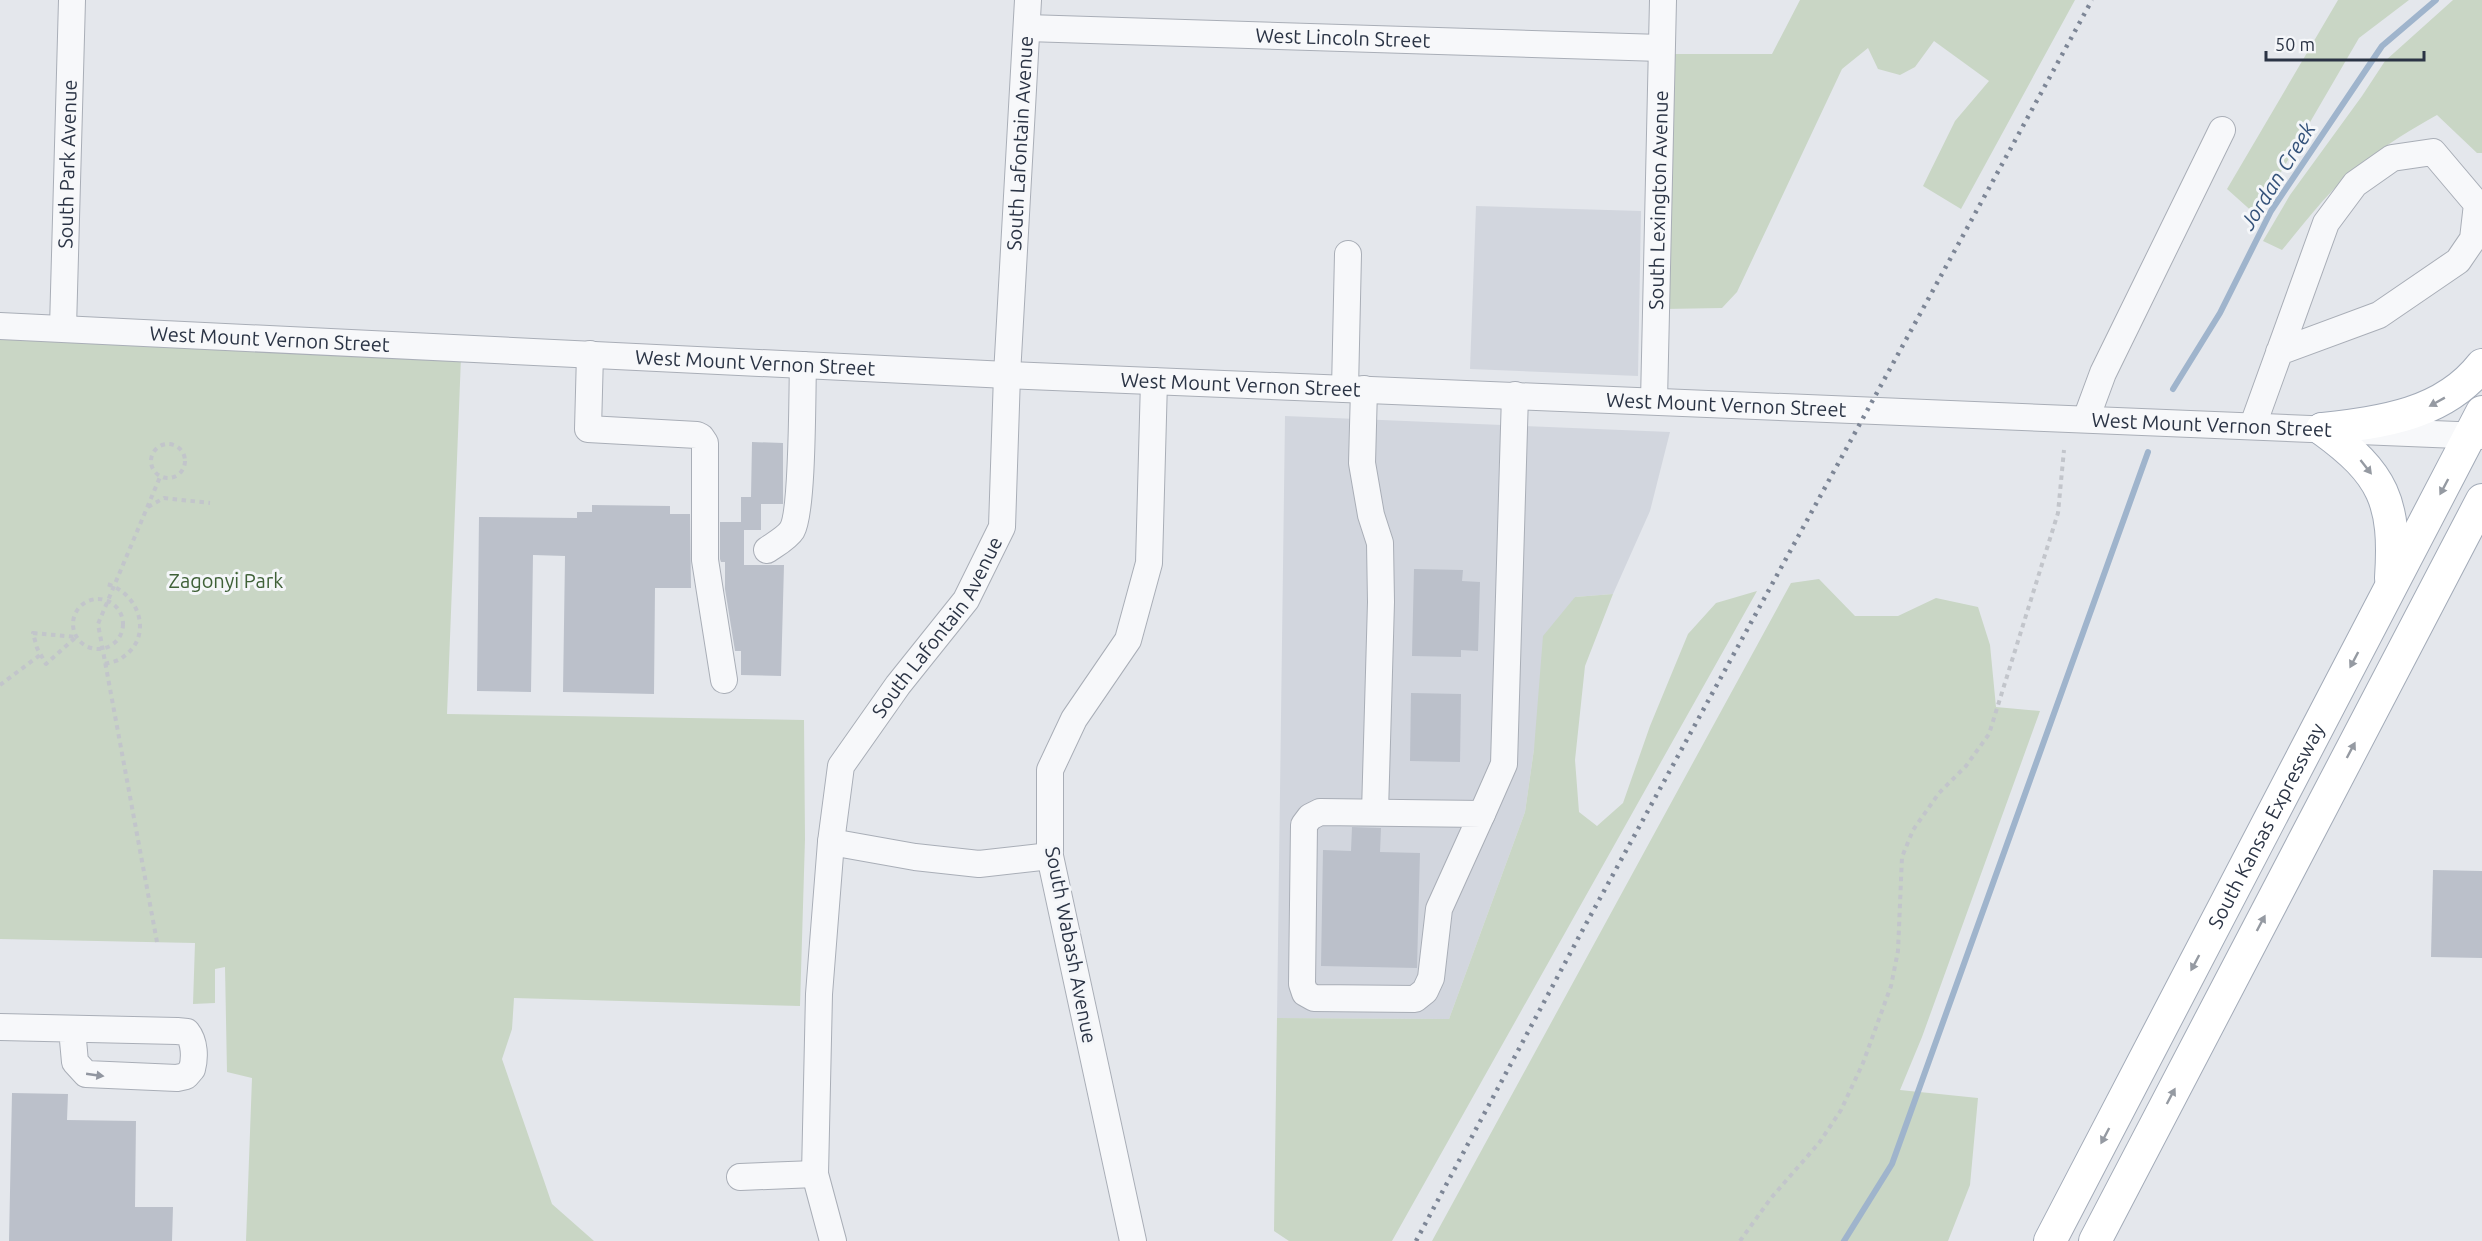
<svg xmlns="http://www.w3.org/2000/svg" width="2482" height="1241" viewBox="0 0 2482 1241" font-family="Ubuntu,sans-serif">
<rect width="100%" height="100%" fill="#e4e7ec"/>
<!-- built -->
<g fill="#d2d6de">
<polygon points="1476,206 1641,211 1638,376 1470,369"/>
<polygon points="1285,416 1670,432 1650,511 1613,594 1575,597 1534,749 1525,812 1449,1019 1277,1018"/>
</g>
<!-- green -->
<g fill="#c9d6c5">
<polygon points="1800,0 2075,0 1961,209 1923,186 1955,121 1989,81 1934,41 1915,67 1900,75 1878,69 1868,48 1842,69 1737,292 1722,308 1664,309 1675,54 1772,54"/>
<polygon points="2338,0 2409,0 2359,38 2256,215 2227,189"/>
<path d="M2453,0H2482V153H2477L2437,115C2412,129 2387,144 2364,162C2332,186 2307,220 2282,250L2263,241L2290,195L2362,96L2385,61Z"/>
<polygon points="0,337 461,357 447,714 804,720 805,839 800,1006 514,998 512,1029 502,1059 552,1204 594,1241 246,1241 252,1078 227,1072 225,967 215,969 215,1003 193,1004 195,943 0,939"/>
<polygon points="1819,579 1855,616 1898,616 1936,598 1978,607 1990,645 1996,707 2040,711 1922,1037 1900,1090 1978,1098 1970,1185 1948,1241 1432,1241 1791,583"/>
<polygon points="1757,591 1392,1241 1289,1241 1274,1231 1277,1018 1449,1019 1525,812 1534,749 1543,636 1575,597 1613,594 1585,666 1575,760 1579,812 1597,826 1623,803 1650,726 1688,634 1716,603"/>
</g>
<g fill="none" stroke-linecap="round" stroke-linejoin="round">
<!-- stream -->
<g stroke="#9fb4cc" stroke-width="6">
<polyline points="2173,389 2220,313 2271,211 2382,46 2436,0"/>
<polyline points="1844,1241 1892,1164 2148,452"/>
</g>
</g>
<!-- building -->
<g fill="#bbc0ca">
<polygon points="752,442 783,443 783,504 761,504 761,530 744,530 744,565 784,565 781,676 741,675 741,651 735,651 725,589 725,562 721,562 720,559 720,522 741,522 741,497 751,497"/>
<polygon points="592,505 670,506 670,514 690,514 691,588 655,588 654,694 563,692 565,556 533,555 531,692 477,691 479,517 577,518 577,512 592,512"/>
<polygon points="1414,569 1463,570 1462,581 1480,582 1478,651 1461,650 1461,657 1412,656"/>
<polygon points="1411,693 1461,694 1460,762 1410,761"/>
<polygon points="1352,827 1381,828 1380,852 1420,853 1417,968 1321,966 1323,850 1351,851"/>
<polygon points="2433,870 2482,871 2482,958 2431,957"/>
<polygon points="12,1093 68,1094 67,1120 136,1121 135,1207 173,1207 172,1241 9,1241"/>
</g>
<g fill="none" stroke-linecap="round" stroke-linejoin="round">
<!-- minor casing -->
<g stroke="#a9aeb7" stroke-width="28">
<g id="minor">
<path id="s1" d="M1027,28L1661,48"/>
<path id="s2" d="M0,326L1007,375L2482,436"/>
<path id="s3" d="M63,328L72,0"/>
<polyline points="590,354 588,429 697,435 701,437 705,443 705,560 724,680"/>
<polyline points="1345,389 1348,254"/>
<polyline points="1364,389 1362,463 1371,515 1380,543 1381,602 1375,812"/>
<path id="s4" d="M1654,401L1663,0"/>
<polyline points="2086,419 2103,373 2222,130"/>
<polyline points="2253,425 2326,223 2355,184 2392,158 2433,152 2477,204 2473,239 2458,261 2379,315 2279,352"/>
<path d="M767,550C774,545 787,538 792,530C803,511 802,393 803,365"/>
<polygon points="1320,812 1482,814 1439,909 1431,978 1425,991 1415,999 1314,998 1305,993 1302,984 1304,825 1310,817"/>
<polyline points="1482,814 1504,764 1515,395"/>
<polyline points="831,842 915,857 979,864 1050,856"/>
<path d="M0,1027L177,1031L187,1032C195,1042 195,1058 192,1069L186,1076L177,1078L86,1074L75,1062L72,1029"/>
<polyline points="740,1177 815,1174"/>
<path id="s5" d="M833,1241L815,1174L819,994L831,842L841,766L898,685L966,600L1002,527L1007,375L1028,0"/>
<polyline points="1133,1241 1050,856 1050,770 1074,719 1128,640 1149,563 1154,381"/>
</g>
</g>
<!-- major casing -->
<g stroke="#a3abb8" stroke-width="34">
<g id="major">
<path d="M2322,429C2384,474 2396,502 2391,578"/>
<path d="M2322,429C2381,422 2443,415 2482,365"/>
<path id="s6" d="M2050,1241L2482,412"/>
<polyline points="2095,1241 2482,500"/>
</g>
</g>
<!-- path -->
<g stroke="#c2c5cb" stroke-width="4" stroke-dasharray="4.5 4.5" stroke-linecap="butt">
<circle cx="168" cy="461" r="17"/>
<polyline points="148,507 164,498 210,503"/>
<circle cx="98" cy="624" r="25"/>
<polygon points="33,633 76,637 46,664 37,648"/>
<path d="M105,664C111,662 119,661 123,657C154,636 139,593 107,584"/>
<polyline points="0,685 40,655"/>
<polyline points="157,942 98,624 160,477"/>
<polyline points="1740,1241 1771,1198 1819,1143 1841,1110 1863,1063 1891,986 1898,951 1902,857 1913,830 1939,793 1966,766 1989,734 2058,513 2064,450"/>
</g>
<!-- minor -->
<use href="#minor" stroke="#f7f8fa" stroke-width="26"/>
<!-- major -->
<use href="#major" stroke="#fff" stroke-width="32"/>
<!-- rail -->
<polyline stroke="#7d8696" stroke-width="4.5" stroke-dasharray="3 6" stroke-linecap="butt" points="1416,1241 1581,933 2092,0"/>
</g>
<!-- one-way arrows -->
<defs><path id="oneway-solid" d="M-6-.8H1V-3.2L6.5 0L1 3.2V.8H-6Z" transform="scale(1.5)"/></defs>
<g fill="#959aa2">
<use href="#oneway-solid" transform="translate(2437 402) rotate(151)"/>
<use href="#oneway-solid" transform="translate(2366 467) rotate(52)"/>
<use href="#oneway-solid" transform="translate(2444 487) rotate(118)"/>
<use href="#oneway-solid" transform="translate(2354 660) rotate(118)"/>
<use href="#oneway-solid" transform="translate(2351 750) rotate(-62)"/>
<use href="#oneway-solid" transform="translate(2261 923) rotate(-62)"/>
<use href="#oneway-solid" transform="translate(2195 963) rotate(118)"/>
<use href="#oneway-solid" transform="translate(2171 1096) rotate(-62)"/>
<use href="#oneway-solid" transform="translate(2105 1136) rotate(118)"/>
</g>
<use fill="#9196a0" href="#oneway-solid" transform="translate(95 1075) rotate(8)"/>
<g text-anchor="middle" stroke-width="6" stroke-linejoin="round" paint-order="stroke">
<!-- street labels -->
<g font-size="20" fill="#2b3445" stroke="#f4f6f9">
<text dy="7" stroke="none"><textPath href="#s1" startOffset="316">West Lincoln Street</textPath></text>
<text dy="7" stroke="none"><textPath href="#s5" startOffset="1152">South Lafontain Avenue</textPath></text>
<text dy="7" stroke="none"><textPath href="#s3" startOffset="164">South Park Avenue</textPath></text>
<text dy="7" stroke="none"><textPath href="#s4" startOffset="201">South Lexington Avenue</textPath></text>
<text dy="7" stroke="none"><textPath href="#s2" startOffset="270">West Mount Vernon Street</textPath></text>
<text dy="7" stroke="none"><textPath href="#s2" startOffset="756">West Mount Vernon Street</textPath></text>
<text dy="7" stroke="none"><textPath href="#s2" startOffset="1242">West Mount Vernon Street</textPath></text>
<text dy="7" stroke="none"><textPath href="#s2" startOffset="1728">West Mount Vernon Street</textPath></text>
<text dy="7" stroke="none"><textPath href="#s2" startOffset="2214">West Mount Vernon Street</textPath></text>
<text dy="7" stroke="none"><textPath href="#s5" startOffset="648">South Lafontain Avenue</textPath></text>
<text dy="7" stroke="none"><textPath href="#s6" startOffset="468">South Kansas Expressway</textPath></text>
<text transform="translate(1071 945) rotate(79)" y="7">South Wabash Avenue</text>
</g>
<!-- park labels -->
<g font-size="20" fill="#3f6138" stroke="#f4f6f9">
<text x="226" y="588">Zagonyi Park</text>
</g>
<!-- water labels -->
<g font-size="21" font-style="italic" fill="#34527a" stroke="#f4f6f9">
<text transform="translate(2278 176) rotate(-58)" y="7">Jordan Creek</text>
</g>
</g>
<!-- scale -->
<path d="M2266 51v9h158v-9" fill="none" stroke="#2b3445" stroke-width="3"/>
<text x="2275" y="51" font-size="18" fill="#2b3445" stroke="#f4f6f9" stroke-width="4.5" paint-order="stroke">50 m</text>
</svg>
